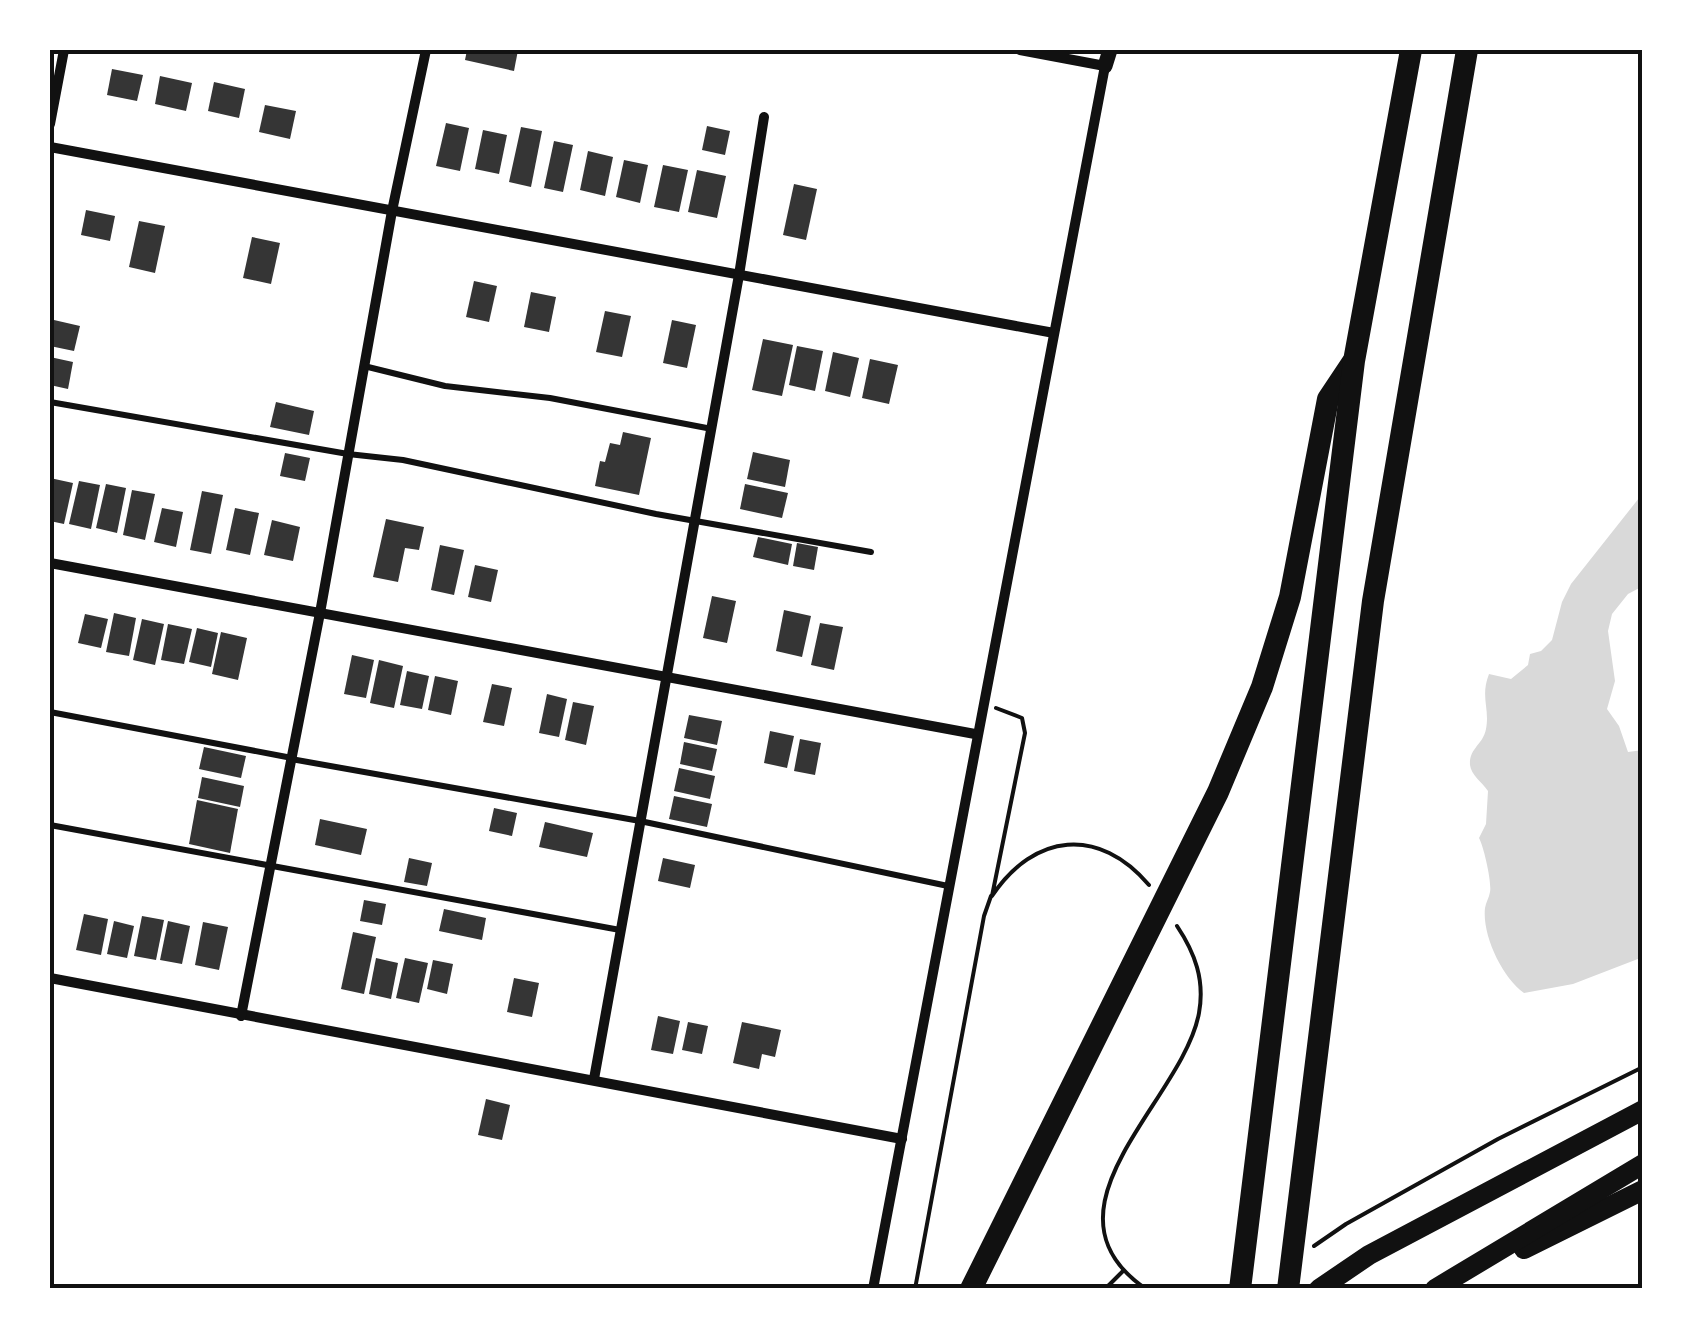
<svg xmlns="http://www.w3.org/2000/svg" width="1693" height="1339" viewBox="0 0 1693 1339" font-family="'PT Serif',serif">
<rect width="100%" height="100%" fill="#fff"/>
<!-- water -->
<path fill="#d9d9d9" d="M1643,493V586L1628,594L1612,614L1608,631L1615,681L1607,709L1619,726L1628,752L1643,750V957L1573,984L1524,993C1502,977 1482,935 1485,908C1486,902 1489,898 1490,892C1492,883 1484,847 1479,838L1486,824L1488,791C1482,782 1471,775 1470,765C1469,748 1483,745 1486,729C1490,708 1480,697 1489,674L1511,679L1528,665L1530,654L1541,651L1552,640L1562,602L1571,584Z"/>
<!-- building -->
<g fill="#353535">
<polygon points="467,50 518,50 514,71 465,60"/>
<polygon points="112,69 143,75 137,101 107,95"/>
<polygon points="160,76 192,83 186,111 155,104"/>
<polygon points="214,82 245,89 239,118 208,111"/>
<polygon points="265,105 296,111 290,139 259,132"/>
<polygon points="446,123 469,128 460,171 436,166"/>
<polygon points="707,126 730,131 725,155 702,150"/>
<polygon points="521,127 542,131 531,187 509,182"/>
<polygon points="483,130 507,135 499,174 475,169"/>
<polygon points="554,141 573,145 563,192 544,188"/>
<polygon points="588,151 613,157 605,196 580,190"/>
<polygon points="624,160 648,165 640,203 616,197"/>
<polygon points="663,165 688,170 679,212 654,207"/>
<polygon points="697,170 726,176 717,218 688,212"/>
<polygon points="794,184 817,189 806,240 783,235"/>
<polygon points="86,210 115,216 110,241 81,235"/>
<polygon points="139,221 165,226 155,273 129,267"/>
<polygon points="252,237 280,243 271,284 243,278"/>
<polygon points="474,281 497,286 489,322 466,317"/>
<polygon points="531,292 556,297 549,332 524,327"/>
<polygon points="605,311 631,316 622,357 596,352"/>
<polygon points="54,320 80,326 74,351 50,346"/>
<polygon points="672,320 696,325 687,368 663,363"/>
<polygon points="763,339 793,345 782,396 752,390"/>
<polygon points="797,346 823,351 815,391 789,385"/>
<polygon points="833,352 859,358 850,397 825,391"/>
<polygon points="50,357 73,362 68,389 50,385"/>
<polygon points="870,359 898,365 889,404 862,398"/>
<polygon points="276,402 314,411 309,435 270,427"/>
<polygon points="623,432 651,438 639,495 595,486 600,461 605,462 610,443 620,445"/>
<polygon points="753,452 790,460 785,487 747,479"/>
<polygon points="285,453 310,458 305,481 280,476"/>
<polygon points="50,478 73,483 64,524 50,521"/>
<polygon points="79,481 100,485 91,529 69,524"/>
<polygon points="106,484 126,488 117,533 96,528"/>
<polygon points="745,484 788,493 782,518 740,509"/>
<polygon points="132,490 155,494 145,540 123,535"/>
<polygon points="202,491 223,495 211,554 190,550"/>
<polygon points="162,508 183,512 176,547 154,542"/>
<polygon points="235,508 259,513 250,555 226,550"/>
<polygon points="386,519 424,527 419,550 405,548 398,582 373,577"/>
<polygon points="272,520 300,527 293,561 264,555"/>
<polygon points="758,537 792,544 788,565 753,557"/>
<polygon points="797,543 818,547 814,570 793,566"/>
<polygon points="440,545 464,550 454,595 431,590"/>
<polygon points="475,565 498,570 491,602 468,597"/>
<polygon points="712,596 736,601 727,643 703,638"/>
<polygon points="784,610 811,616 802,657 776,651"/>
<polygon points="114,613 136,618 129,656 106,652"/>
<polygon points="85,614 108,619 101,648 78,643"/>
<polygon points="142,619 164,624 155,665 133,660"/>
<polygon points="820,623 843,627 834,670 811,665"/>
<polygon points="168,624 192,629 184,664 161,660"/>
<polygon points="197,628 218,633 211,667 189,662"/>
<polygon points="221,632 247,638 238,680 212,674"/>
<polygon points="352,655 374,660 366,698 344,694"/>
<polygon points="379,660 403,666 394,708 370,703"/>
<polygon points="407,671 429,676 422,709 400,705"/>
<polygon points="435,676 458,681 451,715 428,710"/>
<polygon points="492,684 512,688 504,726 483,722"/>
<polygon points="547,694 567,699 559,737 539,733"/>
<polygon points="573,702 594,706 586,745 565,740"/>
<polygon points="689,715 722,721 717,745 684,738"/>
<polygon points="770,731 794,736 787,768 764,763"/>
<polygon points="800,739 821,743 815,775 794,771"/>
<polygon points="684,742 717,749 712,771 680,764"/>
<polygon points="204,747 246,756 241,778 199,769"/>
<polygon points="679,768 715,776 710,799 674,791"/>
<polygon points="202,777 244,786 240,807 198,798"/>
<polygon points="674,796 712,804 707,827 669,819"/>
<polygon points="197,800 238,809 230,853 189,844"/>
<polygon points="494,808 517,813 512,836 489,831"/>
<polygon points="320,819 367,829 361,855 315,845"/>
<polygon points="545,822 593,833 587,857 539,847"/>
<polygon points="409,858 432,863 427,886 404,882"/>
<polygon points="663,858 695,865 690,888 658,881"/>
<polygon points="364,900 386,904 382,925 360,921"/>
<polygon points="444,909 486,918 482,940 439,931"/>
<polygon points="84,914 108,919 101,955 76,950"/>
<polygon points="142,916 164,920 156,960 134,956"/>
<polygon points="114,921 134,926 127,958 107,954"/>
<polygon points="168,921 190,926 182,964 160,960"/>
<polygon points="203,922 228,927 219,970 195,965"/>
<polygon points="353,932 376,937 364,994 341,989"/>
<polygon points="376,958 398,963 391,999 369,994"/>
<polygon points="405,958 428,963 419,1003 396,998"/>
<polygon points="433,960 453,964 447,994 427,989"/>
<polygon points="514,978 539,983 532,1017 507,1012"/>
<polygon points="658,1016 680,1021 673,1054 651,1050"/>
<polygon points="688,1022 708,1026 702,1054 682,1050"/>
<polygon points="742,1022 781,1030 775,1057 762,1054 759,1069 733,1063"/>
<polygon points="486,1099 510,1105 502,1140 478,1135"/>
</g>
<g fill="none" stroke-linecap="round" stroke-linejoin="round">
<!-- path -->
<g stroke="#111" stroke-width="4">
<path d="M996,708L1022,718L1025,733L992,896C1034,833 1099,826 1149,885"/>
<polyline points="1314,1246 1346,1224 1498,1139 1643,1067"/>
<polyline points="915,1289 984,916 991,896"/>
<polyline points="1105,1289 1123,1271"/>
<path d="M1146,1289C1030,1209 1183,1101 1199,1013C1205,980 1195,953 1177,926"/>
</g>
<!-- service -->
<g stroke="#111" stroke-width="6">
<polyline points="364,366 445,386 550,398 712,429"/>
<polyline points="50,402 348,454 403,460 656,514 871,552"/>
<polyline points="50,712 292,758"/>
<polyline points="291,759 640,821 948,886"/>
<polyline points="50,825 620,930"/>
</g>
<!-- minor -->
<g stroke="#111" stroke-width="10">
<polyline points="50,124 64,50"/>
<polyline points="50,147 1054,333"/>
<polyline points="50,563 975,734"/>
<polyline points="50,978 902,1139"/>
<polyline points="241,1016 320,613 392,211 426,50"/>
<polyline points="594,1079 739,275 764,117"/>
<polyline points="873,1289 1105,66 1020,50"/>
</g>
<!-- tertiary -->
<polyline stroke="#111" stroke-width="15" points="1105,66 1110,50"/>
<!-- primary -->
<g stroke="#111" stroke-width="20">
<polyline points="1524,1249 1643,1190"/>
<polyline points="1319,1289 1369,1255 1643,1110"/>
<polyline points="1435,1289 1643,1164"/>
</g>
<!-- motorway -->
<g stroke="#111" stroke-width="22">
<polyline points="971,1289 1218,792 1262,687 1290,597 1328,399 1352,363"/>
<polyline points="1240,1289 1354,361 1411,50"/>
<polyline points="1288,1289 1373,601 1467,50"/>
</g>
</g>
<!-- border -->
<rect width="1693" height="1339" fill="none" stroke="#ffffff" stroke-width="105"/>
<rect x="52" y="52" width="1588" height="1234" fill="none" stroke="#111" stroke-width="4"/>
</svg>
